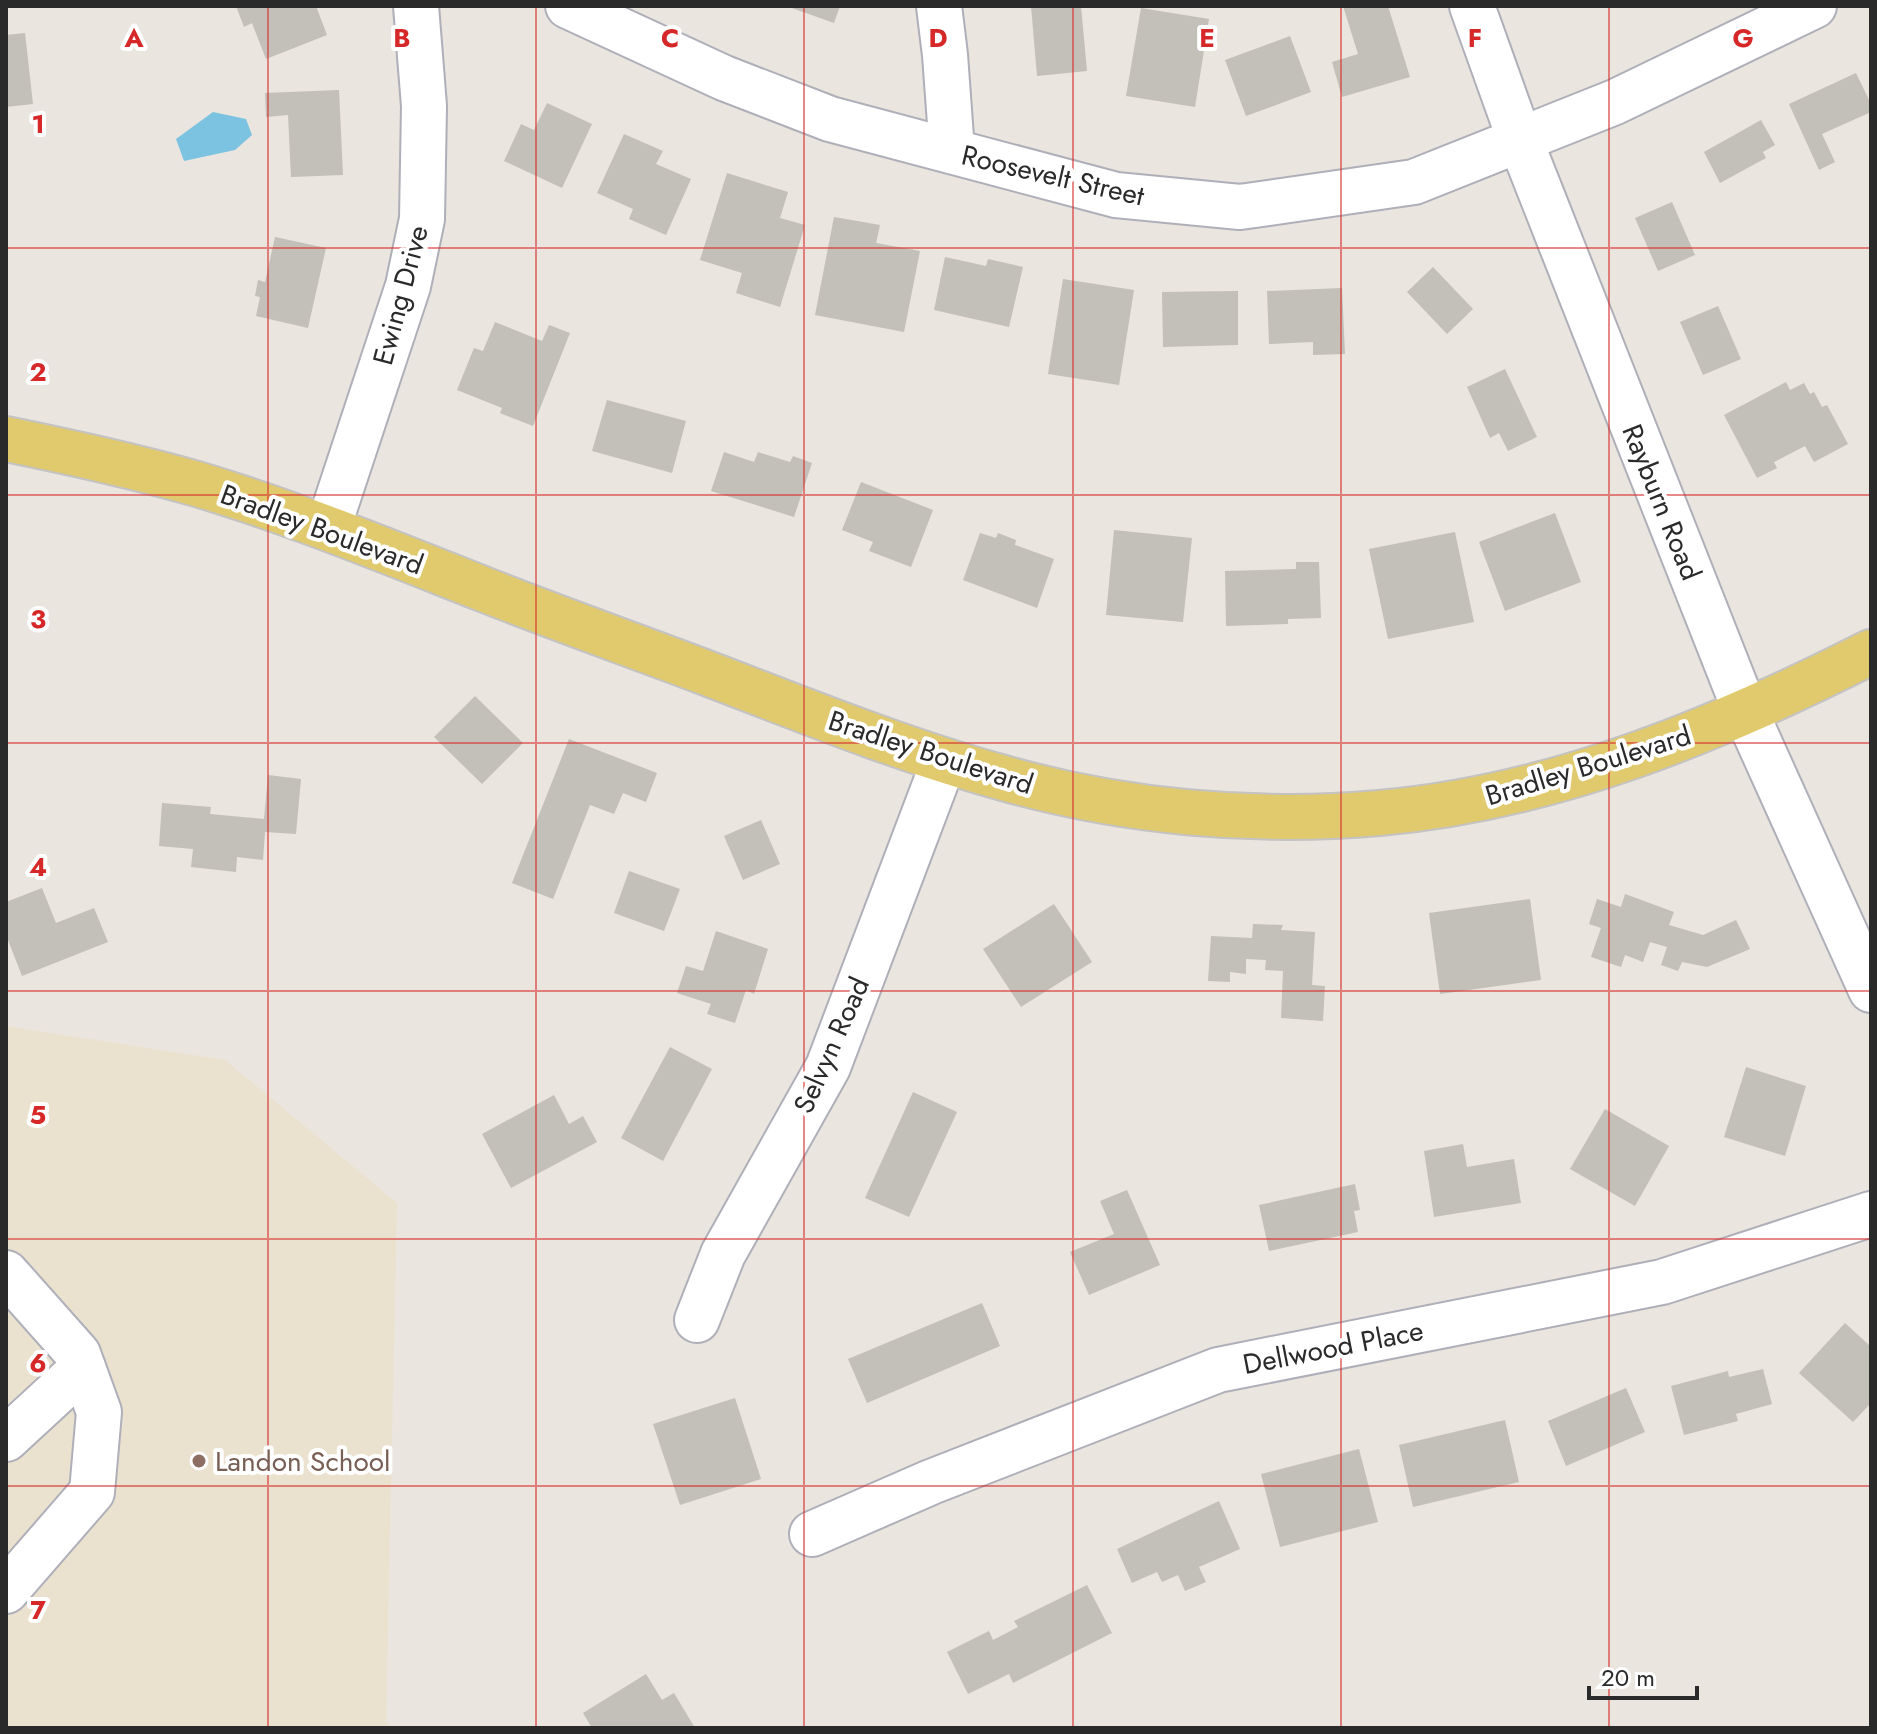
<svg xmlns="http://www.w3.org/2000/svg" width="1877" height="1734" viewBox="0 0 1877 1734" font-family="Jost,sans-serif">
<rect width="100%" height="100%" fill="#eae5de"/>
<!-- education -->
<polygon fill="#eae2cf" points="6,1026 225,1060 397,1203 386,1720 390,1728 6,1728"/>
<!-- water -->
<polygon fill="#7cc3e1" points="213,112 246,119 252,135 235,150 184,161 176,139"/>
<!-- building -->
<g fill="#c3bfb9">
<polygon points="236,6 316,6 327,35 266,59 252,23 244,27"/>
<polygon points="786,6 840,6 834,23"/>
<polygon points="1031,6 1081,6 1087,71 1037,76"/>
<polygon points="1343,6 1388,6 1410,77 1342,97 1332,62 1358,54"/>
<polygon points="1141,8 1209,19 1195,107 1126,96"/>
<polygon points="25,33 33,104 6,107 6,35"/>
<polygon points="1290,36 1311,92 1246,116 1225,60"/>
<polygon points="1856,73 1871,104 1871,112 1822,134 1835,162 1819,170 1789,104"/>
<polygon points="339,90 343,175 291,177 288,115 266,117 265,93"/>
<polygon points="547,103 592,124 562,188 504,161 521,124 534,130"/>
<polygon points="1761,120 1775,145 1763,152 1766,158 1720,183 1704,152"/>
<polygon points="624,134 663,151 656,164 691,179 666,235 629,219 633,209 597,193"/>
<polygon points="727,173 788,192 780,218 805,225 780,307 736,293 742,273 700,260"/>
<polygon points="1672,202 1695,255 1658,271 1635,218"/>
<polygon points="834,217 880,225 876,243 920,251 904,332 815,315"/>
<polygon points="275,237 326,248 308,328 256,316 260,297 255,296 258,280 265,282"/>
<polygon points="945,257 986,266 988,259 1023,267 1009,327 934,310"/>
<polygon points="1433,267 1473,309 1447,334 1407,292"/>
<polygon points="1063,279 1134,290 1119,385 1048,374"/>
<polygon points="1342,288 1345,354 1313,355 1313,342 1269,344 1267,291"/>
<polygon points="1238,291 1238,345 1163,347 1162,292"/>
<polygon points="1718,306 1741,359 1703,375 1680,322"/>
<polygon points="495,322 542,341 549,325 570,333 533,426 500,413 502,408 457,390 474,348 483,351"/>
<polygon points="1505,369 1537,437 1508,451 1499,433 1490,438 1467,387"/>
<polygon points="1786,382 1790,390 1804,383 1810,394 1814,392 1822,407 1827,405 1848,444 1814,462 1805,446 1774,462 1777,468 1757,478 1724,415"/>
<polygon points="607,400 686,421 672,473 592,451"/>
<polygon points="724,452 754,462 758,452 790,462 793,456 812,463 794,517 711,491"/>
<polygon points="861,482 933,510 911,567 869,551 873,542 842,530"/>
<polygon points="1555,513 1581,582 1505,611 1479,542"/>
<polygon points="1114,530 1192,538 1183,622 1106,615"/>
<polygon points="1455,532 1474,622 1388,639 1369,549"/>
<polygon points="980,533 996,538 998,533 1016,540 1015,545 1054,559 1037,608 963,580"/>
<polygon points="1296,562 1319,562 1321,618 1288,619 1288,624 1226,626 1225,571 1296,569"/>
<polygon points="475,696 523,743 482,784 434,737"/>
<polygon points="569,739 657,773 646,802 623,793 614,814 590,805 553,899 512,883"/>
<polygon points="268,775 301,779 296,834 265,832 263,860 237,857 236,872 191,867 193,849 159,846 162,803 211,807 210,814 264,819"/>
<polygon points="761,820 780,864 743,880 724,836"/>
<polygon points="629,871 680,889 664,931 614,913"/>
<polygon points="42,888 56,923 94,908 108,942 22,976 6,935 6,902"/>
<polygon points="1625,894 1674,912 1669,925 1703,935 1736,920 1750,949 1707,967 1682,962 1678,971 1661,965 1667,947 1650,942 1643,962 1625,955 1621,967 1591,957 1601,928 1589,924 1597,899 1621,907"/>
<polygon points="1530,899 1541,980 1440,994 1429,913"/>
<polygon points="1054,904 1092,962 1021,1007 983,949"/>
<polygon points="1253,924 1283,925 1281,930 1315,932 1312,985 1325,986 1323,1021 1281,1018 1283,971 1265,970 1266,960 1246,959 1246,974 1230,972 1230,982 1208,981 1211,936 1252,938"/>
<polygon points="716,931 768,949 754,994 746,990 735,1023 707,1014 711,1004 677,993 686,966 703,971"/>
<polygon points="670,1047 712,1069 663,1161 621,1138"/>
<polygon points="1746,1067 1806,1086 1785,1156 1724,1137"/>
<polygon points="913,1092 957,1112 909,1217 865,1198"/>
<polygon points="554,1095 569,1124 583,1116 597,1142 511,1188 482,1134"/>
<polygon points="1605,1109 1669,1146 1635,1206 1570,1169"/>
<polygon points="1463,1144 1467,1167 1514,1159 1521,1203 1434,1217 1424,1151"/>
<polygon points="1355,1184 1360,1210 1354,1211 1358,1232 1269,1251 1259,1205"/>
<polygon points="1127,1190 1160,1265 1089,1295 1070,1252 1114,1234 1100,1201"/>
<polygon points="982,1303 1000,1346 867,1403 848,1359"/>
<polygon points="1845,1323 1871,1347 1871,1403 1853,1422 1799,1373"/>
<polygon points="1763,1369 1772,1404 1736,1414 1738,1421 1684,1435 1671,1386 1728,1371 1729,1377"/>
<polygon points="1626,1388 1645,1432 1566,1466 1548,1421"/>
<polygon points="735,1398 761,1479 680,1505 653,1424"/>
<polygon points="1505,1420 1519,1482 1413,1507 1399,1445"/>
<polygon points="1359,1449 1378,1522 1280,1547 1261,1474"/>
<polygon points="1219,1501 1240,1549 1199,1567 1206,1582 1185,1591 1178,1575 1162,1582 1157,1572 1132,1583 1117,1549"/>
<polygon points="1087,1585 1112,1633 1013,1683 1009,1674 968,1694 947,1652 989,1631 993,1640 1018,1627 1014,1621"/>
<polygon points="646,1674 662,1700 674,1693 695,1728 592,1728 583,1713"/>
</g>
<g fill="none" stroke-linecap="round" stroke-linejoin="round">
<!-- minor casing -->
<g stroke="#aeafb9" stroke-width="48">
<g id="minor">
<polyline points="568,6 724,78 830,119 1116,195 1240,207 1414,182 1615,102 1814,6"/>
<polyline points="939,6 945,55 952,151"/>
<polyline points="1472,6 1520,140 1746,713 1871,990"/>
<polyline points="328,528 408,286 422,219 424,106 416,6"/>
<polyline points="6,1273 78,1354 99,1412 92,1492 6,1591"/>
<polyline points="697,1320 723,1254 828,1067 944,761"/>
<polyline points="6,1439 83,1368"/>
<polyline points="812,1534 931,1482 1218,1370 1662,1282 1871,1214"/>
</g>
</g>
<!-- major casing -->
<g stroke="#c3c3c3" stroke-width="48">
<path id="major" d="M6,439C70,452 134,466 197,484C294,513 389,552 483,589C556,618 630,644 704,672C801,709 899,749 1000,777C1121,812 1253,824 1379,813C1553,798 1717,730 1871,652"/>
</g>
<!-- minor -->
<use href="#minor" stroke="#fff" stroke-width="44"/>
<!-- major -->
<use href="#major" stroke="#e1ca6d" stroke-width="44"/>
</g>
<!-- grid -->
<path fill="none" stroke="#d62828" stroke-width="2" stroke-opacity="0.55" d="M268,6V1728M536,6V1728M804,6V1728M1073,6V1728M1341,6V1728M1609,6V1728M6,248H1871M6,495H1871M6,743H1871M6,991H1871M6,1239H1871M6,1486H1871"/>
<!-- markers -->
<circle fill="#8d6e63" stroke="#fff" stroke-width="3" cx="199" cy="1461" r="8"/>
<g text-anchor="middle" stroke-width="8" stroke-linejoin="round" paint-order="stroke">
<!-- street labels -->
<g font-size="28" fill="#2a2a2a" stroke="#fff">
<text transform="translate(1053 175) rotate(13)" y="10">Roosevelt Street</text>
<text transform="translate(400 295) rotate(-75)" y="10">Ewing Drive</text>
<text transform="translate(1662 502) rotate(68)" y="10">Rayburn Road</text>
<text transform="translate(322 529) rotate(20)" y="10">Bradley Boulevard</text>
<text transform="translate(931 752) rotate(18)" y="10">Bradley Boulevard</text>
<text transform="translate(1588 765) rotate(-17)" y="10">Bradley Boulevard</text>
<text transform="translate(831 1045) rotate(-66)" y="10">Selvyn Road</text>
<text transform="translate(1333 1347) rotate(-11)" y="10">Dellwood Place</text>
</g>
<!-- education labels -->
<g font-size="28" fill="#785e54" stroke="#fff" text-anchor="start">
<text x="215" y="1471">Landon School</text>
</g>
</g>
<g font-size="26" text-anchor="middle" font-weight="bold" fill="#d62828" stroke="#fff" stroke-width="8" stroke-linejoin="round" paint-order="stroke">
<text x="134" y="47">A</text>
<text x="402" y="47">B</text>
<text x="670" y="47">C</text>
<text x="938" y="47">D</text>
<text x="1207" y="47">E</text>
<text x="1475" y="47">F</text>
<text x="1743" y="47">G</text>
<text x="38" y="133">1</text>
<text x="38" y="381">2</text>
<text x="38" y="628">3</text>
<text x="38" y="876">4</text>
<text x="38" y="1124">5</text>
<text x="38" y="1372">6</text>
<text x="38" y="1619">7</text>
</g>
<!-- border -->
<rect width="1877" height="1734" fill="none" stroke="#2a2a2a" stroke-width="16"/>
<!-- scale -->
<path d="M1589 1686v12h108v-12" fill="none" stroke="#2a2a2a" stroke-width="4"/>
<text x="1601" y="1686" font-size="24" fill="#2a2a2a" stroke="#ffffff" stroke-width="6" paint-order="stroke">20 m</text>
</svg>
